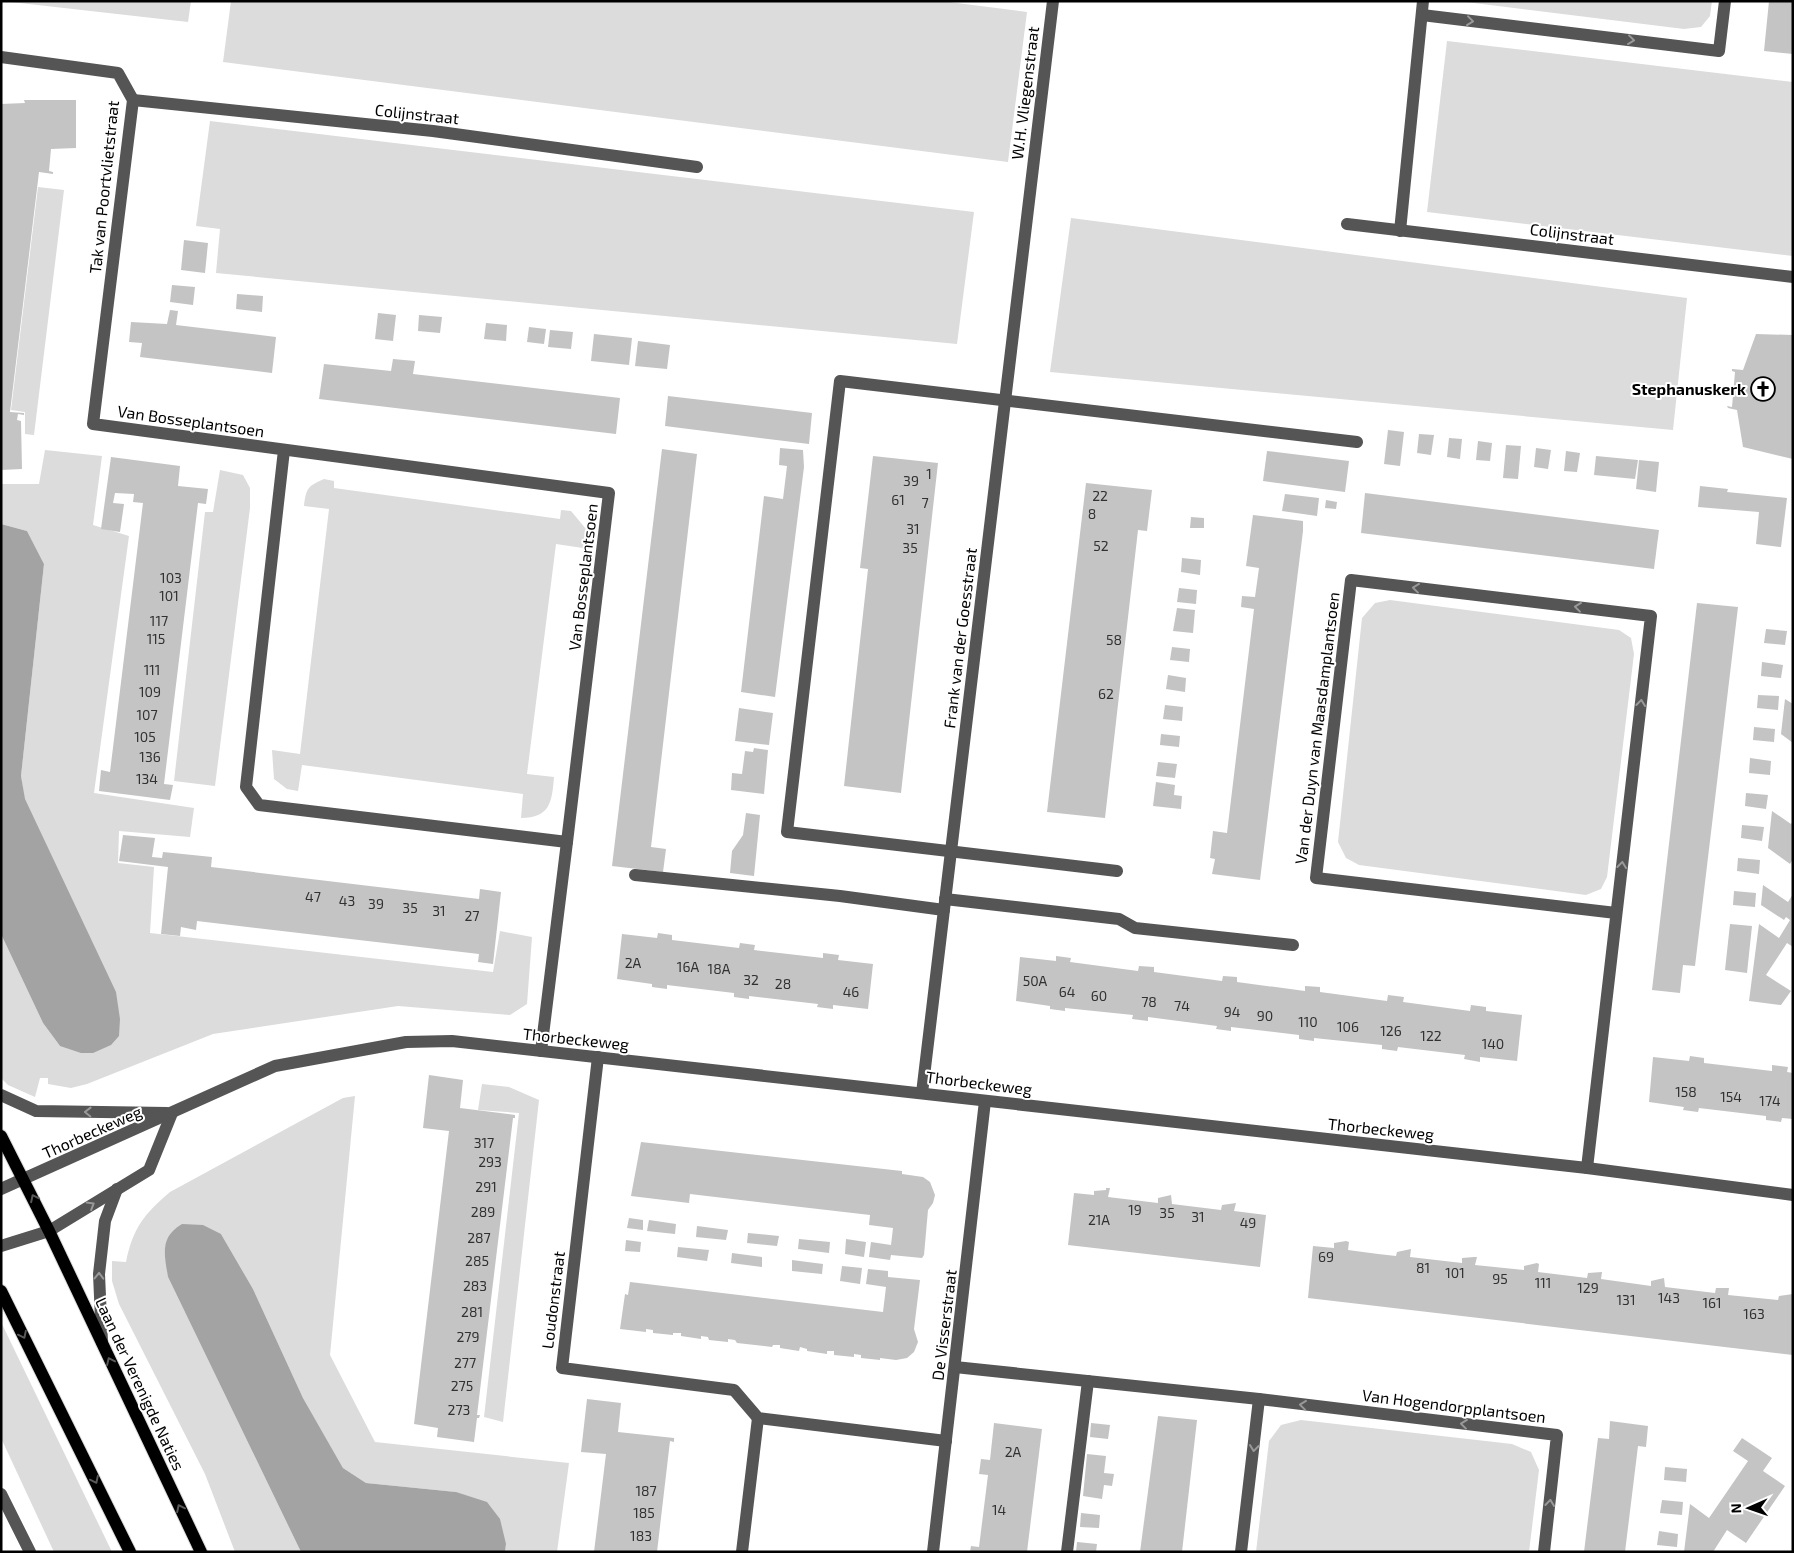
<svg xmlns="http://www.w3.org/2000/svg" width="1794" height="1553" viewBox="0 0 1794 1553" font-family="'Exo 2',sans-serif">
<rect width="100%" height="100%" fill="#fff"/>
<!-- green -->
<g fill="#dcdcdc">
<polygon points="2,1 191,1 188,22"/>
<polygon points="231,1 941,1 1027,12 1008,162 223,62"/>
<polygon points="1458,1 1712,1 1710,16 1701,27 1684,29"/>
<polygon points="1447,41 1793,82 1793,256 1427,212"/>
<polygon points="210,121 974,212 957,344 216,273 220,229 196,226"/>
<polygon points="38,187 64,190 34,435 25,434 25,412 11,410"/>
<polygon points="1071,218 1687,298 1673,430 1050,372"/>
<polygon points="45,450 102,456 93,525 129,536 94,793 194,808 190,837 119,831 118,863 154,867 150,933 493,972 500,931 532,937 527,1004 510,1015 398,1006 213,1034 87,1084 71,1088 48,1084 48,1078 40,1078 35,1097 8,1085 1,1078 1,934 43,1023 60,1046 21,776 44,564 27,531 1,524 1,484 39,484"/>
<polygon points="220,470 243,475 250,488 250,508 215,786 174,781 205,512 213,512"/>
<path d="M324,479L334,481V488L560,519L561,510L571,511L586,529L583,548L556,544L527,774L554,777C552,802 550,818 521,818L523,794L302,765L298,791L287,789L274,779L272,750L300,754L329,509L304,506C306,488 308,486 324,479Z"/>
<polygon points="1390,600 1619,630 1631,638 1634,654 1607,877 1601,889 1586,895 1359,865 1346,858 1338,842 1362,618 1375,603"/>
<polygon points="482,1084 509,1087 539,1100 503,1422 484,1417 519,1113 478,1110"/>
<path d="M355,1096L330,1355L375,1442L569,1463L557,1552H505L506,1544L456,1492L366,1483L343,1468L303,1398L253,1289L221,1234L165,1246L168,1277L301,1552H235L205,1474L119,1304L112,1281V1261L126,1262C133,1228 144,1214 170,1192L319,1111L343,1098Z"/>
<polygon points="1,1322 112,1552 54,1552 1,1438"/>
<polygon points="1301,1420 1512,1444 1531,1452 1539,1470 1529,1552 1256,1552 1269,1441 1281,1425"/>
</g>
<!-- water -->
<g fill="#a3a3a3">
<polygon points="1,524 27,531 44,564 21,776 25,799 116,992 120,1019 119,1036 111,1045 93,1053 81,1053 60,1046 43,1023 1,934"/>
<path d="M182,1224L203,1225L221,1234L253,1289L303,1398L343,1468L366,1483L456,1492L487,1502L500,1519L506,1544L505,1552H301L168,1277C164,1253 160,1237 182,1224Z"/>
</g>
<!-- building -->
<g fill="#c4c4c4">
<polygon points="1769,1 1793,1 1793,54 1764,51"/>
<polygon points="24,100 76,100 76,148 51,149 49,171 53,172 53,174 39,172 10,412 24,413 24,415 18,414 17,420 21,421 22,469 1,470 1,104 25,103"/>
<polygon points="184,240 208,243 205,273 181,270"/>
<polygon points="172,285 195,287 193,305 170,302"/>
<polygon points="237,294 263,296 262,312 236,309"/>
<polygon points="170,310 178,311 176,325 276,337 272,373 140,357 142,343 129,342 131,322 167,324"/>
<polygon points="378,313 396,315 393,341 375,339"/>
<polygon points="419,315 442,317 440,333 418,331"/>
<polygon points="486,323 507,325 506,341 484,339"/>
<polygon points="529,327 546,329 544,344 527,342"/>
<polygon points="550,330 573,332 571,349 548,347"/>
<polygon points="594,334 632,338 629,365 591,361"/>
<polygon points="1756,334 1793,335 1793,459 1743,447 1737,410 1728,408 1727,406 1732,407 1735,372 1732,371 1732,369 1743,370"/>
<polygon points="638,341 670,345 667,369 635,366"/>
<polygon points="393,359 415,361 413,374 620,398 616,434 319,399 324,364 391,371"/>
<polygon points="668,396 812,413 809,444 665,426"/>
<polygon points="1388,430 1404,432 1400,466 1384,464"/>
<polygon points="1419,434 1434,435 1431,455 1417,453"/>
<polygon points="1449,438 1462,439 1460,459 1447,457"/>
<polygon points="1478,441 1492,443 1490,461 1476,460"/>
<polygon points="1506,445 1521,446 1518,479 1503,478"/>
<polygon points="780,448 803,450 804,467 775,697 741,692 764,496 783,499 787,466 779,465"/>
<polygon points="1536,448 1551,450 1548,469 1534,467"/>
<polygon points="662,449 697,454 651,847 666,849 663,872 612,866"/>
<polygon points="1267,451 1349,461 1345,492 1263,481"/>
<polygon points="1566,451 1580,453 1577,472 1564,471"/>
<polygon points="873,456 938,463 901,793 844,786 868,569 860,568"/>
<polygon points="1596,456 1638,460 1635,479 1594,475"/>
<polygon points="111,457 180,466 178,486 208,489 206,504 198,503 164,784 173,785 170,800 99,791 101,770 110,772 143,503 133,502 134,494 115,493 113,503 124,504 120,532 101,529"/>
<polygon points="1639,460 1659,462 1656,492 1636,489"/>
<polygon points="1086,483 1152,490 1147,531 1138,530 1105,818 1047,812"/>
<polygon points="1700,486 1728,489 1727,492 1787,498 1781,547 1756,544 1759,512 1698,507"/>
<polygon points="1365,493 1659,530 1654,569 1361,533"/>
<polygon points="1285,494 1319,498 1317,516 1282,511"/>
<polygon points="1326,500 1337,502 1336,509 1325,508"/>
<polygon points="1253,515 1303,521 1303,531 1260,880 1212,874 1215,859 1210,858 1213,831 1227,833 1254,609 1241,607 1242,596 1255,597 1259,568 1246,566"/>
<polygon points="1191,517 1204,518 1204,528 1190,528"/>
<polygon points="1182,558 1201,560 1200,575 1181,572"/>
<polygon points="1179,588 1197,590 1196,604 1177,602"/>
<polygon points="1697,603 1738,607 1695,966 1683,965 1680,993 1652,990"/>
<polygon points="1177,608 1195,610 1193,633 1173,631"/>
<polygon points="1766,629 1787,631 1785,645 1764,643"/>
<polygon points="1172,647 1190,649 1189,662 1170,660"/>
<polygon points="1762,662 1783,665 1781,678 1761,676"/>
<polygon points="1168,675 1186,678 1185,692 1166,689"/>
<polygon points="1758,695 1779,696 1778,710 1757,708"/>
<polygon points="1785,699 1793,704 1793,743 1781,734"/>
<polygon points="1165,705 1183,707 1182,721 1163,719"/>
<polygon points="739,708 773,713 769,745 735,741"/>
<polygon points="1754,727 1775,729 1774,742 1753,740"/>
<polygon points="1161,734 1180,736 1179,747 1160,745"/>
<polygon points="754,748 768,750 764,794 731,790 732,773 742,774 745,751 753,752"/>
<polygon points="1750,758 1771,761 1770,775 1749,773"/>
<polygon points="1158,762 1177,764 1175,778 1156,776"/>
<polygon points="1156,782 1175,785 1174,795 1182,796 1181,809 1153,806"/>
<polygon points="1746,793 1768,795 1766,809 1745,806"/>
<polygon points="1772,811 1791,824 1793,821 1793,859 1790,864 1768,848"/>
<polygon points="746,813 760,815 754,876 730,873 732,851 743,835"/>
<polygon points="1742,825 1764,827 1762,841 1741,838"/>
<polygon points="123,835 155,838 152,857 162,858 163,852 212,857 211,867 479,899 480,889 501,892 493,964 478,962 479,954 197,921 196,930 181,927 180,936 161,934 168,867 119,861"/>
<polygon points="1738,858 1760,860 1759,874 1737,871"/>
<polygon points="1763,885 1788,902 1793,894 1793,947 1787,943 1766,975 1791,991 1781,1005 1749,1001 1759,924 1779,938 1790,920 1786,917 1784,920 1761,905"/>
<polygon points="1734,891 1756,893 1755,907 1733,905"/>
<polygon points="1730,924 1752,926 1747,973 1725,970"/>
<polygon points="658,933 672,935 672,940 739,948 740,943 755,945 754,950 823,958 823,953 839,955 838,960 873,964 868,1009 833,1005 833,1009 817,1007 818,1004 749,996 749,999 734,997 734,993 667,985 667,989 652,987 652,984 617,979 622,934 657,938"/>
<polygon points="1056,956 1071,958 1070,962 1138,971 1139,966 1154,967 1154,972 1222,981 1223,976 1237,977 1237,982 1305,991 1305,986 1320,987 1320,992 1387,1001 1388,995 1404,997 1403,1002 1470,1011 1471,1005 1486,1007 1486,1011 1522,1015 1517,1061 1480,1057 1480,1062 1464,1059 1465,1055 1398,1047 1397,1051 1382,1049 1382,1045 1314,1038 1314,1041 1299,1039 1299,1035 1231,1027 1231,1031 1216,1029 1217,1026 1148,1017 1148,1021 1132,1019 1133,1015 1065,1008 1065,1011 1050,1009 1050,1006 1016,1001 1020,957 1056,961"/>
<polygon points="1690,1056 1704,1058 1704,1063 1772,1071 1772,1065 1788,1067 1787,1072 1793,1073 1793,1119 1782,1118 1781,1122 1766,1120 1766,1116 1699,1108 1698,1112 1683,1110 1684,1107 1649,1102 1653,1057 1689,1061"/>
<polygon points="429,1075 463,1080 460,1108 515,1115 515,1118 513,1118 477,1415 480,1415 479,1418 477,1418 474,1442 437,1437 438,1428 414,1424 449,1131 423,1128"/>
<polygon points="641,1142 902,1171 902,1174 923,1177 930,1182 935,1195 933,1203 928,1210 924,1255 922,1258 891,1255 890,1260 869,1257 871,1242 891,1245 893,1228 869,1225 870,1215 690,1194 689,1203 631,1196"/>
<polygon points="1106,1188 1110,1188 1108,1197 1158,1203 1158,1198 1171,1195 1172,1204 1221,1210 1222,1205 1236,1203 1234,1211 1266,1215 1260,1267 1068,1245 1074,1193 1094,1195 1094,1191 1106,1190"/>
<polygon points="629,1218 643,1220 643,1230 627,1228"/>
<polygon points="649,1220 676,1224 675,1234 647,1231"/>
<polygon points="697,1226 728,1230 726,1240 696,1237"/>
<polygon points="748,1233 779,1236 777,1246 747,1243"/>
<polygon points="799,1239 830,1242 829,1253 798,1249"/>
<polygon points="846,1239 866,1242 864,1257 845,1254"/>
<polygon points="626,1240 641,1242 640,1252 625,1251"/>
<polygon points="1346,1241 1349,1242 1348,1250 1378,1254 1396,1256 1397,1252 1411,1249 1410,1257 1462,1263 1462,1258 1474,1257 1477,1257 1475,1265 1524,1270 1524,1266 1537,1263 1539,1264 1538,1272 1587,1278 1588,1273 1602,1272 1601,1279 1651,1286 1651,1281 1664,1278 1665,1287 1715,1293 1716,1288 1729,1288 1728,1295 1778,1300 1779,1296 1793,1294 1793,1355 1308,1298 1313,1246 1334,1248 1334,1243"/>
<polygon points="678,1247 709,1250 707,1261 677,1257"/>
<polygon points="732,1253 762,1257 762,1267 731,1263"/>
<polygon points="792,1260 823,1264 822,1274 792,1271"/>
<polygon points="842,1266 862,1268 860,1284 840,1281"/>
<polygon points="868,1269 888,1271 888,1277 920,1280 914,1329 918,1342 914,1352 907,1358 896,1360 880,1358 880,1360 861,1358 861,1355 854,1354 854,1357 834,1355 834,1351 827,1351 827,1354 807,1351 807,1349 800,1347 799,1351 780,1348 780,1345 773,1345 772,1347 737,1343 735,1340 728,1339 728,1342 709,1340 708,1337 701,1336 701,1339 681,1336 681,1333 673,1333 673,1335 653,1333 653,1330 646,1329 646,1332 620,1329 625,1294 628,1295 630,1282 883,1312 886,1287 866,1284"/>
<polygon points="587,1399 621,1403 618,1432 674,1438 674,1442 670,1441 657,1552 594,1552 606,1454 581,1452"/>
<polygon points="1158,1416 1197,1420 1182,1552 1140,1552"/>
<polygon points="1610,1421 1648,1426 1646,1447 1638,1446 1625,1552 1584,1552 1598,1438 1609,1439"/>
<polygon points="994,1423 1042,1429 1027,1552 970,1552 971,1546 979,1547 988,1475 979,1474 981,1459 990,1460"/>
<polygon points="1091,1423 1110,1425 1108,1439 1090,1437"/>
<polygon points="1742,1438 1772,1458 1763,1471 1785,1486 1746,1543 1727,1530 1713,1552 1684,1552 1690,1504 1709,1518 1748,1461 1733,1451"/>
<polygon points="1087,1454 1106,1456 1104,1473 1114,1474 1112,1486 1104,1485 1102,1499 1083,1496"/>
<polygon points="1665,1467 1687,1469 1686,1482 1664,1480"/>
<polygon points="1662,1500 1683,1502 1682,1515 1660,1513"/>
<polygon points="1081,1513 1100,1515 1099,1528 1080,1527"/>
<polygon points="1659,1531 1678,1534 1677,1547 1657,1545"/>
<polygon points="1077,1542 1097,1544 1096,1552 1076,1552"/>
</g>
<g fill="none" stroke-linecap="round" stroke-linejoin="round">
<!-- major casing -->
<g stroke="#dbdbdb" stroke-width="14">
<g id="major">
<polyline points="1,1136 49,1231 201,1552"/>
<polyline points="1,1291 130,1552"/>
</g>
</g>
<!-- minor -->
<g stroke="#555" stroke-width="12">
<polyline points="1422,15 1719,51 1725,1"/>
<polyline points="1,57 118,73 133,100 93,424 609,493 567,842 259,805 246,787 284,450"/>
<polyline points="133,100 433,131 697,167"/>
<polyline points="1347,224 1793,277"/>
<polyline points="1400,231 1423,1"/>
<polyline points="1117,871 787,832 840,381 1357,442"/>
<polyline points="635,875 840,896 944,910"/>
<polyline points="945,899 1119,919 1135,928 1293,945"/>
<polyline points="541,1051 567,842"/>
<polyline points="598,1057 562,1368 734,1390 758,1418 946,1441"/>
<polyline points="922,1093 1053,1"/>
<polyline points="1,1095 36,1111 167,1113"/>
<polyline points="1587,1168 1651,616 1351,580 1316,878 1616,913"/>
<polyline points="1,1189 275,1066 406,1042 452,1041 1587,1168 1793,1195"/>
<polyline points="1,1246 49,1231 149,1170 172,1113"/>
<polyline points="102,1342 99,1274 105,1221 117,1189"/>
<polyline points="955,1367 1259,1399 1557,1435 1544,1552"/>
<polyline points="1,1494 30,1552"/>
<polyline points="742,1552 758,1418"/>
<polyline points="933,1552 985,1101"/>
<polyline points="1067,1552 1088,1381"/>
<polyline points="1241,1552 1259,1399"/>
</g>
<!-- major -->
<use href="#major" stroke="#000" stroke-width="12"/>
</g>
<!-- one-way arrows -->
<defs><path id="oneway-chevron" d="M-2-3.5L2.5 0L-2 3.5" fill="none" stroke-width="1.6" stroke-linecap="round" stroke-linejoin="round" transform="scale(1.25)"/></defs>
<g stroke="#999">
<use href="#oneway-chevron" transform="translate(1470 21) rotate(7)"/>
<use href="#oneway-chevron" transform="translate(1631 40) rotate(7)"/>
<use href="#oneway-chevron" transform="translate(1416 588) rotate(-173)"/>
<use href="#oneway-chevron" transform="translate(1578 607) rotate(-173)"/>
<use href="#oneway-chevron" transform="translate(1641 703) rotate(-83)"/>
<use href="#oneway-chevron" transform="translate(1622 865) rotate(-83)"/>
<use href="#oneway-chevron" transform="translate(88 1112) rotate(-179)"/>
<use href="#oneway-chevron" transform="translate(91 1205) rotate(-31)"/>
<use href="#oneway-chevron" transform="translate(99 1276) rotate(-89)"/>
<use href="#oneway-chevron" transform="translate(1303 1405) rotate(-173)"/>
<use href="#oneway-chevron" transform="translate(1464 1424) rotate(-173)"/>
<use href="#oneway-chevron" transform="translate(1254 1448) rotate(97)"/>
<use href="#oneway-chevron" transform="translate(1550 1503) rotate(-84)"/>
</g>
<g stroke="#595959">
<use href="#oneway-chevron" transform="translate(34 1198) rotate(-116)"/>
<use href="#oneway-chevron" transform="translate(23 1335) rotate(64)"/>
<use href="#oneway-chevron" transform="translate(110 1361) rotate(-115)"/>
<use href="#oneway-chevron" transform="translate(95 1480) rotate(64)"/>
<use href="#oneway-chevron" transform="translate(180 1508) rotate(-116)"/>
</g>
<!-- icons -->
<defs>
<g id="church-ring" transform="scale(1.25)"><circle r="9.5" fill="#fff" stroke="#000" stroke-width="1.5"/><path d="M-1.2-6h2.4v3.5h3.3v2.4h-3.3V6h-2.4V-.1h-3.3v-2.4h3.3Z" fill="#000"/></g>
</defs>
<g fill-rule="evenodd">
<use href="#church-ring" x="1763" y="389"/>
</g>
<g text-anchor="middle" stroke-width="4" stroke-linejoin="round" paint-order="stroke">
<!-- number labels -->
<g font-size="14" fill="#313131">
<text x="929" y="479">1</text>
<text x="911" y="486">39</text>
<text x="1100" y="501">22</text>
<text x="898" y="505">61</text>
<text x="925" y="508">7</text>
<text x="1092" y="519">8</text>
<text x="913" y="534">31</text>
<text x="1101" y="551">52</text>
<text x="910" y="553">35</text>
<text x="171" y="583">103</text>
<text x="169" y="601">101</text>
<text x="159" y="626">117</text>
<text x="156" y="644">115</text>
<text x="1114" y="645">58</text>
<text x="152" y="675">111</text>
<text x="150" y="697">109</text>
<text x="1106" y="699">62</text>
<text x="147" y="720">107</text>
<text x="145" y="742">105</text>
<text x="150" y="762">136</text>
<text x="147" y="784">134</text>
<text x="313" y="902">47</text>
<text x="347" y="906">43</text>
<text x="376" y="909">39</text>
<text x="410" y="913">35</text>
<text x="439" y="916">31</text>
<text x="472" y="921">27</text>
<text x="633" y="968">2A</text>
<text x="688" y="972">16A</text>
<text x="719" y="974">18A</text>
<text x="751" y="985">32</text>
<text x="1035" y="986">50A</text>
<text x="783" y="989">28</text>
<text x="851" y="997">46</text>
<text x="1067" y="997">64</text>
<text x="1099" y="1001">60</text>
<text x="1149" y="1007">78</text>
<text x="1182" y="1011">74</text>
<text x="1232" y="1017">94</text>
<text x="1265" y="1021">90</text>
<text x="1308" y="1027">110</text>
<text x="1348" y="1032">106</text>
<text x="1391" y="1036">126</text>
<text x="1431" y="1041">122</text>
<text x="1493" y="1049">140</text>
<text x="1686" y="1097">158</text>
<text x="1731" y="1102">154</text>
<text x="1770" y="1106">174</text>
<text x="484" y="1148">317</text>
<text x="490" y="1167">293</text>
<text x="486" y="1192">291</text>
<text x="1135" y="1215">19</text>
<text x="483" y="1217">289</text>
<text x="1167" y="1218">35</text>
<text x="1198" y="1222">31</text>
<text x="1099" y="1225">21A</text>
<text x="1248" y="1228">49</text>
<text x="479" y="1243">287</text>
<text x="1326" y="1262">69</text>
<text x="477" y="1266">285</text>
<text x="1423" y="1273">81</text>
<text x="1455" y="1278">101</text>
<text x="1500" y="1284">95</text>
<text x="1543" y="1288">111</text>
<text x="475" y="1291">283</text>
<text x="1588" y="1293">129</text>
<text x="1669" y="1303">143</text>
<text x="1626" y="1305">131</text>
<text x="1712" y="1308">161</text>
<text x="472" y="1317">281</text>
<text x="1754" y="1319">163</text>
<text x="468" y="1342">279</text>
<text x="465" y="1368">277</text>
<text x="462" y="1391">275</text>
<text x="459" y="1415">273</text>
<text x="1013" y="1457">2A</text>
<text x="646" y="1496">187</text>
<text x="999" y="1515">14</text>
<text x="644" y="1518">185</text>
<text x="641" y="1541">183</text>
</g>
<!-- street labels -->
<g font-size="16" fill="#000" stroke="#fff">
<text transform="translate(1025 93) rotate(-83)" y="6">W.H. Vliegenstraat</text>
<text transform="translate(417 114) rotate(6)" y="6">Colijnstraat</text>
<text transform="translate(104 187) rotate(-84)" y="6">Tak van Poortvlietstraat</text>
<text transform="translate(1572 234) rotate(7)" y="6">Colijnstraat</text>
<text transform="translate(191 421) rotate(8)" y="6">Van Bosseplantsoen</text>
<text transform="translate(583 577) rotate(-83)" y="6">Van Bosseplantsoen</text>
<text transform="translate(960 638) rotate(-83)" y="6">Frank van der Goesstraat</text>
<text transform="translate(1317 728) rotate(-83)" y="6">Van der Duyn van Maasdamplantsoen</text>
<text transform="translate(576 1039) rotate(6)" y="6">Thorbeckeweg</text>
<text transform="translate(979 1083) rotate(7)" y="6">Thorbeckeweg</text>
<text transform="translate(1381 1129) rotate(6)" y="6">Thorbeckeweg</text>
<text transform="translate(92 1132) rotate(-24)" y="6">Thorbeckeweg</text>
<text transform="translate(553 1300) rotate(-83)" y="6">Loudonstraat</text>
<text transform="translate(944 1325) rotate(-83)" y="6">De Visserstraat</text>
<text transform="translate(140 1384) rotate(65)" y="6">Laan der Verenigde Naties</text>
<text transform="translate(1454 1406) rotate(7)" y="6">Van Hogendorpplantsoen</text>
</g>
<!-- poi labels -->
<g font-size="16" font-weight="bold" fill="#000" stroke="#fff" text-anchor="end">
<text x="1746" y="395">Stephanuskerk</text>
</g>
</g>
<!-- border -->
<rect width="1794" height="1553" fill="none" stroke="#000000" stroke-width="5"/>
<!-- north arrow -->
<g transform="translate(1749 1508) rotate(268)" stroke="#ffffff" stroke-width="4" paint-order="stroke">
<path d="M0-4L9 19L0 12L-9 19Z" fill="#000000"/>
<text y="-8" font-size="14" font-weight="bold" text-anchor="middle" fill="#000000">N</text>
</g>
</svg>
